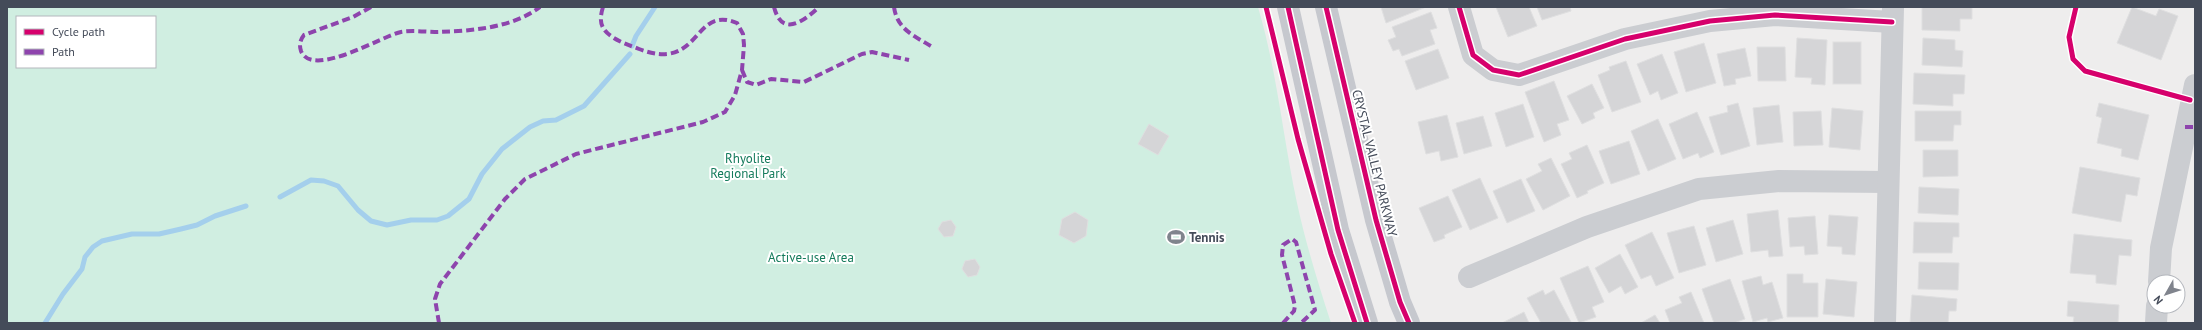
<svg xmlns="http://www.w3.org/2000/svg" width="2202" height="330" viewBox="0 0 2202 330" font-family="'PT Sans',sans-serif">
<rect width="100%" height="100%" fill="#eeeded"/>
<!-- green -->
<path fill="#d0eee1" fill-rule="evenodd" d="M7,7H1258C1277,71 1283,138 1297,203C1306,244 1318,283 1331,323H7ZM17,17H155V67H17Z"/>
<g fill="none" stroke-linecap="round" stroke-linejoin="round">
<!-- stream -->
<g stroke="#a4cfec" stroke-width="5">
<polyline points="632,46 636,36 655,7"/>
<polyline points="280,197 311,180 324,181 338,186 358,210 371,221 387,225 411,220 437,220 448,216 469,199 482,174 502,149 530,127 543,121 556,120 584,106 630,54"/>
<polyline points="45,323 63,294 82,269 85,257 93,247 102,241 132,234 159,234 181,229 197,225 215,216 246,206"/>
</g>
</g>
<!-- building -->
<g fill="#d5d5d7" stroke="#dfdfe0">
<polygon points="1381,7 1426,7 1386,23"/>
<polygon points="1496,7 1529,7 1537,26 1508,37"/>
<polygon points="1537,7 1570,7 1571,11 1542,20"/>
<polygon points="1922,7 1972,7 1972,19 1960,19 1960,31 1922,30"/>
<polygon points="2132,7 2156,16 2159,9 2178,16 2161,60 2117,43"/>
<polygon points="1431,12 1437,28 1430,30 1435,44 1402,56 1399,49 1393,51 1388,40 1396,37 1392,27"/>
<polygon points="1797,38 1827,40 1825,85 1811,84 1812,78 1795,77"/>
<polygon points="1923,38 1955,40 1955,50 1963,51 1962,67 1922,65"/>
<rect x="1833" y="42" width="28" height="42"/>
<polygon points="1704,43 1716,83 1686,92 1674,52"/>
<polygon points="1757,47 1785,47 1786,81 1758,81"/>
<polygon points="1745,48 1751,76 1735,79 1736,84 1724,86 1717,54"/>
<polygon points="1438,49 1449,78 1416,90 1405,61"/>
<polygon points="1662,54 1678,93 1661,100 1658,91 1650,95 1637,64"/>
<polygon points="1626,61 1641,102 1612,112 1598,75 1610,70 1609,67"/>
<polygon points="1914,73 1965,75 1964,94 1953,94 1953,106 1913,104"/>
<polygon points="1554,81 1569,120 1557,124 1561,135 1544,142 1525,92"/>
<polygon points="1592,84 1604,108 1593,113 1595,118 1582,124 1567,96"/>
<polygon points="1738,103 1750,146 1721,155 1709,117 1728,112 1727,106"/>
<polygon points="2099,103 2149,115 2138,160 2121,156 2122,149 2097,143 2102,118 2096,116"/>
<polygon points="1523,104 1534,137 1506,147 1495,113"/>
<polygon points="1779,105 1783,142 1757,145 1753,108"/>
<polygon points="1832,108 1863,111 1860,150 1829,147"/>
<polygon points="1821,111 1823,145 1794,146 1793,112"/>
<polygon points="1915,111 1961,111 1961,125 1954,125 1953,141 1915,141"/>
<polygon points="1697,112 1714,152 1700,158 1698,153 1683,159 1669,124"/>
<polygon points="1447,115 1458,157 1441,161 1439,151 1426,154 1418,122"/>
<polygon points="1483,116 1492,146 1464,154 1456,123"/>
<polygon points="1658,119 1676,159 1648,171 1631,131"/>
<polygon points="1149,124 1169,136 1158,155 1138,144"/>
<polygon points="1629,141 1640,174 1611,184 1599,151"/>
<polygon points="1587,145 1604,183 1587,191 1588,193 1577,198 1561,164 1572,159 1569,153"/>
<polygon points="1923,150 1958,150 1958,176 1923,177"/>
<polygon points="1551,158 1570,196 1543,210 1526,179 1542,171 1538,164"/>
<polygon points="2080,167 2140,178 2137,196 2126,194 2121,222 2072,213"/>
<polygon points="1480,178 1498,218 1470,230 1452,190"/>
<polygon points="1521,179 1535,211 1507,223 1493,191"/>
<polygon points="1919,187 1959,189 1958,215 1918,213"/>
<polygon points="1448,196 1462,227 1444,235 1445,238 1434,242 1419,208"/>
<polygon points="1778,210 1783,256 1769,257 1768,250 1751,252 1747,214"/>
<polygon points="1075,212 1088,220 1086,236 1074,243 1059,235 1062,219"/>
<polygon points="1829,215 1858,217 1855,255 1842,254 1842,247 1827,246"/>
<polygon points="1815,216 1818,254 1805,255 1804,246 1790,247 1788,218"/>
<polygon points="951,220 956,227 953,236 944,237 938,229 942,222"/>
<polygon points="1733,220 1743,254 1716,262 1706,228"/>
<polygon points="1914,222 1959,223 1959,237 1953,237 1952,253 1913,253"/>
<polygon points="1694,226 1706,265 1679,273 1667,233"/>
<polygon points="1652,232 1674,278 1656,286 1651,275 1641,279 1625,245"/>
<polygon points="2074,234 2132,240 2131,256 2119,255 2116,285 2096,283 2096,275 2070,273"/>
<polygon points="1620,254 1638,287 1625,294 1621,286 1609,293 1595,268"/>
<polygon points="975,259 980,267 977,275 968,277 962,269 965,261"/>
<polygon points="1919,262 1959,263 1958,290 1918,289"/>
<polygon points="1588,266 1604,302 1592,307 1596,317 1579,323 1560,278"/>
<polygon points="1787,274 1803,274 1803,283 1818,283 1818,317 1787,317"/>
<polygon points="1761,276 1763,285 1772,282 1783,318 1768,322 1767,318 1753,322 1742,281"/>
<polygon points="1730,279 1745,319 1734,323 1714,323 1702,289"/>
<polygon points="1826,279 1857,282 1854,317 1823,314"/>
<polygon points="1543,290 1545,295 1554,290 1571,322 1541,323 1527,298"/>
<polygon points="1691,292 1704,323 1670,323 1665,310 1682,303 1679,297"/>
<polygon points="1912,295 1957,299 1956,311 1949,311 1948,323 1910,323"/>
<polygon points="2068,301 2119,305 2118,323 2073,323 2074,317 2067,316"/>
<polygon points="1524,312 1529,323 1502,323"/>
<polygon points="1655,315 1660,323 1641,323"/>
</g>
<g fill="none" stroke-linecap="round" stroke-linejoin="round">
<!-- minor -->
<g stroke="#cbcdd1" stroke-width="22">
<polyline points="1459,7 1473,55 1493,70 1519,75 1625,39 1710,21 1775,15 1892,22"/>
<polyline points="1469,277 1587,227 1699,189 1779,181 1888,182"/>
<polyline points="2159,282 2161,248 2195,85"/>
<polyline points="1885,323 1893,8"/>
<polyline points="2156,323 2157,306"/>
</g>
<!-- major -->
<g stroke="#c6c8ce" stroke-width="22">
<polyline points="1288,7 1338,230 1367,323"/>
<polyline points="1326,7 1376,220 1400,302 1409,323"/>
</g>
<!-- quiet -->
<g stroke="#8e44ad" stroke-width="4" stroke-dasharray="8 4" stroke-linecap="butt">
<path d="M371,7L353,17L304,35C300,40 299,45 301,51C312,79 382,36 401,32C413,30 426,32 438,32C471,31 512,28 540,7"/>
<path d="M774,7C782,38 804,21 819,7"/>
<path d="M894,7C897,29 914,36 931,46"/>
<polyline points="742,70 747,82 756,85 771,79 804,82 862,54 872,52 909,60"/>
<polyline points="2185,127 2195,127"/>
<path d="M439,323L435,299L440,284L505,199L525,179L576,154L703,122L725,112L735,95L742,70L744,45L743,34L737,23C692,4 702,73 639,49C629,45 619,42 611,36C600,28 599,20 603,7"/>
<polyline points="1283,323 1294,311 1295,306 1282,255 1283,245 1292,239 1296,242 1315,310 1301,323"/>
</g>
<!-- cycleway casing -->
<g stroke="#fff" stroke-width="8">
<g id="cycleway">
<polyline points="1266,7 1298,139 1331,254 1355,323"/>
<polyline points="1288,7 1338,230 1367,323"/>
<polyline points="1326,7 1376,220 1400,302 1409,323"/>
<polyline points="1459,7 1473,55 1493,70 1519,75 1625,39 1710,21 1775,15 1892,22"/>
<polyline points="2076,7 2069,37 2073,59 2085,71 2190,100"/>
</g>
</g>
<!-- cycleway -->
<use href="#cycleway" stroke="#d6006c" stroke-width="5"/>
</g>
<!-- icons -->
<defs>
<g id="stadium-bare" transform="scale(1.38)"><path d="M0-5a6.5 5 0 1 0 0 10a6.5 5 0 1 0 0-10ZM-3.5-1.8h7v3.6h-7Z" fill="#80848d" stroke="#fff" stroke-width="2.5" paint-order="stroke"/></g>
</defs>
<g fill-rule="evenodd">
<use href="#stadium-bare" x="1176" y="237"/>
</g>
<g text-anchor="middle" stroke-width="4" stroke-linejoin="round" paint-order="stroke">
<!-- park labels -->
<g font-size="13" fill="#157b5c" stroke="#fff">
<text x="748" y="163">Rhyolite<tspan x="748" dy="15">Regional Park</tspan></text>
<text x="811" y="262">Active-use Area</text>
</g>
<!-- street labels -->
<g font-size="13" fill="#444b59" stroke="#fff">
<text transform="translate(1375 163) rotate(76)" y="5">CRYSTAL VALLEY PARKWAY</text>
</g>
<!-- poi labels -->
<g font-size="13" font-weight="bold" fill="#444b59" stroke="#fff" text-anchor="start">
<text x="1189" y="242">Tennis</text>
</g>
</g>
<!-- border -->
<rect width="2202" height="330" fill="none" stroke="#444b59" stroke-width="16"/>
<!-- legend -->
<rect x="16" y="16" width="140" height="52" fill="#ffffff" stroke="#b4b7bd"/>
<rect x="24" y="29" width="20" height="6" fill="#d6006c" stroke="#b4b7bd"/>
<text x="52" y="36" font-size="12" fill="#444b59">Cycle path</text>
<rect x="24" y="49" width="20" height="6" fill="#8e44ad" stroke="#b4b7bd"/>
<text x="52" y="56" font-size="12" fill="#444b59">Path</text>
<!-- north arrow -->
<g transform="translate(2166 294) rotate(231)"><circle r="19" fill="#ffffff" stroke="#b4b7bd"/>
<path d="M0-3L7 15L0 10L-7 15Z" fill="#80848d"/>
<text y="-6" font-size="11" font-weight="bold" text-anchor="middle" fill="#444b59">N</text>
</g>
</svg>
